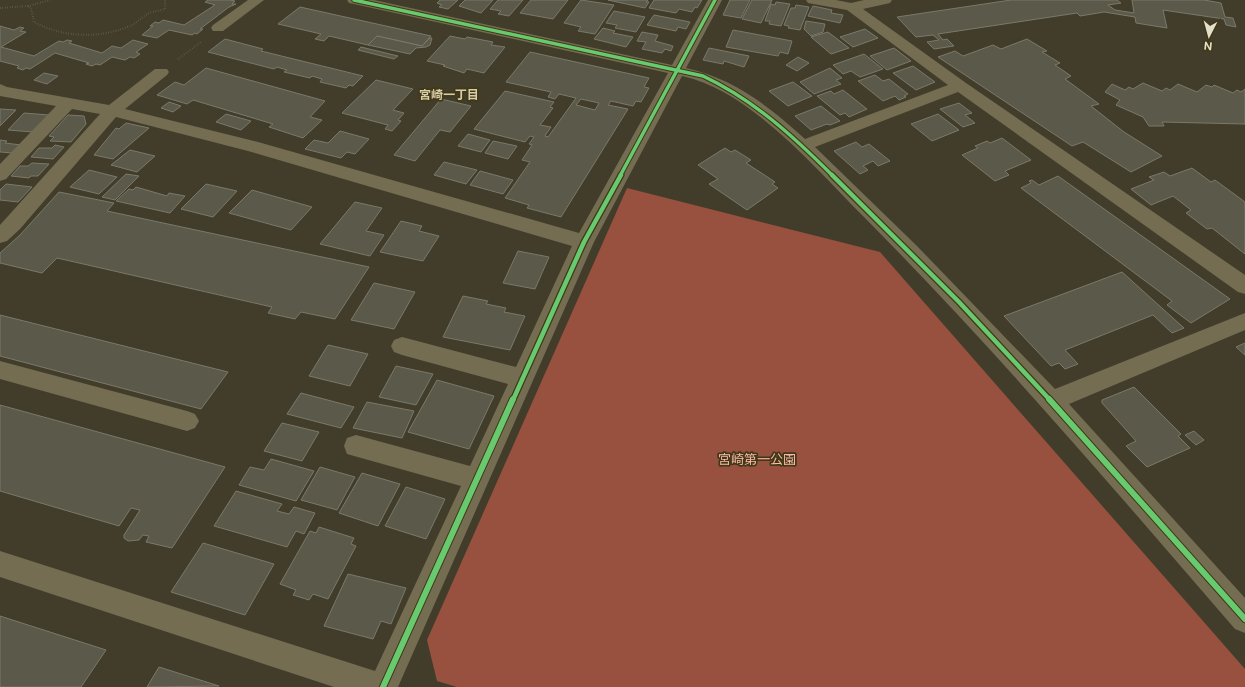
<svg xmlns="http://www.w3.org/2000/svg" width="1245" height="687" viewBox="0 0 1245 687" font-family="'Public Sans','Noto Sans JP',sans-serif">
<rect width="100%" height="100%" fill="#423d2b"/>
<!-- green -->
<polygon fill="#97513e" points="627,188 880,252 1245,669 1245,687 457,687 437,681 427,640"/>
<!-- building -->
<g fill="#5a594a" stroke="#7a796a" fill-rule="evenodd">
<polygon points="208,0 230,0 235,1 232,4 236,4 229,7 200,29 203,29 197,34 195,33 192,35 169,30 157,38 142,35 153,26 150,26 155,22 159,23 163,20 184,25 215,5 205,2"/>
<polygon points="440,0 458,0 448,9 439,7 442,5 437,3"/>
<polygon points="465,0 493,0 481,13 459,6"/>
<polygon points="498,0 523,0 509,16 498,14 501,11 490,9"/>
<polygon points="531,0 568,0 553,19 520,13"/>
<polygon points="581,0 614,5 595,34 578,31 581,27 564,23"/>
<polygon points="608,0 648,0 646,2 649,2 645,8"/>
<polygon points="654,0 702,0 697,8 695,7 692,12 679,9 676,13 649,8"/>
<polygon points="730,0 750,0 741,18 723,15"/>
<polygon points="752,0 772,0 761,23 742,19"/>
<polygon points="1011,0 1117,0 1121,3 1108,5 1115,10 1134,13 1132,0 1204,0 1221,3 1225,17 1233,18 1236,27 1226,25 1224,19 1163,10 1167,28 1136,23 1135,17 1104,12 1080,16 1077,13 938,34 943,40 947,39 954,46 934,49 927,42 939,40 933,35 916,37 897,17"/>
<polygon points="776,2 790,4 781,26 769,24 770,21 765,21 771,4 775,5"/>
<polygon points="796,5 809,7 800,30 788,28 789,26 784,25 791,8 795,8"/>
<polygon points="813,6 832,10 831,13 843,15 840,23 808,16"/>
<polygon points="300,7 431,36 422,46 377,36 368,45 329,36 324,41 315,39 321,34 278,24"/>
<polygon points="614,11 645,17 636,32 615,28 617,25 606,23"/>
<polygon points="654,15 690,22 686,29 678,27 676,31 647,25"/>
<polygon points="806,21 825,24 823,32 811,36 804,29"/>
<polygon points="0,26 14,30 20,27 24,28 20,31 26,32 1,47 34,56 59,41 63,42 67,40 72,41 69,43 102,53 112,46 121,48 133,40 148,44 136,52 140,54 134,58 130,57 125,60 112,57 100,65 96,64 92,66 86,64 89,63 55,53 30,69 26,68 23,70 17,68 19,66 0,61"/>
<polygon points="603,28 615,31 613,33 633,37 626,47 594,39"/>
<polygon points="865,29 878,38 853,47 840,37"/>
<polygon points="733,30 792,41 788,54 780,52 778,56 726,47"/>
<polygon points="642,32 658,35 655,41 673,46 671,51 665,49 662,53 642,49 646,42 637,41"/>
<polygon points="828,32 849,48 831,54 811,37"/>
<polygon points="377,36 422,46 430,38 432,38 430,45 426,47 416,48 410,54 368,45"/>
<polygon points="450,36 465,39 467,37 493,42 491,45 505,47 484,73 467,69 464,73 443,66 445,65 427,61"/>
<polygon points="225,39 263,49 261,51 363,76 353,86 349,85 346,88 320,82 322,79 312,76 310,78 284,72 287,70 277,67 274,69 208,52"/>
<polygon points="1027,39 1047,51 1042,52 1060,63 1055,65 1071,76 1065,79 1099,104 1091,106 1124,132 1162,156 1131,172 1083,142 1072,146 938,57 955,51 963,56 993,45 1001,49"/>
<polygon points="361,47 398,56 394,59 358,50"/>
<polygon points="709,48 749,56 744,67 724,61 723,64 703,60"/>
<polygon points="894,48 911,61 887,70 870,56"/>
<path d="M530,52L649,78L644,87L649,88L641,102L636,101L633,106L611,101L608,105L628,109L561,217L527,208L529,205L505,198L530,162L522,160L532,145L529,144L534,137L530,136L525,142L474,129L505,91L554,102L550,107L553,108L540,125L551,127L545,136L548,137L576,98L559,94L555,99L548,97L551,92L506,82ZM581,99L599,103L595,110L576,105Z"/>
<polygon points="864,54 883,69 860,77 851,71 843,74 833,65"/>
<polygon points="798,57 809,63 797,71 786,65"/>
<polygon points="913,66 935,82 916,90 893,73"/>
<polygon points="206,68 325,101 310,117 322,120 303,138 269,127 273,124 193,100 187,104 157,95 175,82 184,85"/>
<polygon points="830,68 842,78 836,80 841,84 814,94 800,82"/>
<polygon points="44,73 58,76 47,84 34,80"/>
<polygon points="875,75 883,81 889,79 908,94 904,96 906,97 899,100 895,96 883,101 858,81"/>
<polygon points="376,80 413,89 393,110 404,113 398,120 401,121 392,131 385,129 388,125 342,113"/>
<polygon points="793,82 812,96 788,106 769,91"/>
<polygon points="1143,83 1162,91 1166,88 1170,90 1178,84 1197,92 1206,85 1212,87 1214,85 1233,93 1237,90 1241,92 1245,89 1245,124 1162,122 1164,126 1149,126 1143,117 1116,105 1120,100 1105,92 1112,84 1125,90 1129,87 1133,89"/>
<polygon points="843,90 867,109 849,117 845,113 840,115 817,96 831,91 834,94"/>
<polygon points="441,99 471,106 450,132 440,130 415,161 394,155"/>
<polygon points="169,102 181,106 173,112 161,108"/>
<polygon points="959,103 972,113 965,115 975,123 963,127 940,109"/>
<polygon points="821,106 840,121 830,125 827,124 811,130 795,116"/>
<polygon points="0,109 16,110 0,126"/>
<polygon points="24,113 49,115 33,132 8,130"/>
<polygon points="226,114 251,121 241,130 216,122"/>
<polygon points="938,114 959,130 932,141 911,124"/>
<polygon points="68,115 84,116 86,124 71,142 50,141 54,137 49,136"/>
<polygon points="126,123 149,128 113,159 94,155 116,128 119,129"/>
<polygon points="340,131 369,139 355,154 347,152 341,158 305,149 314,140 328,143"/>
<polygon points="468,134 490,140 481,152 458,146"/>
<polygon points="1002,138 1031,160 1005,171 1009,175 995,181 962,155 978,148 975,146 987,141 990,143"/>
<polygon points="0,140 7,141 5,143 21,145 13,153 0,152"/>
<polygon points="493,141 517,146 508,159 485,153"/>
<polygon points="856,142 862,147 869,144 890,161 878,166 873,161 863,166 868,170 860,174 834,151"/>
<polygon points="55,145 64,147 53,159 31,157 39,148 52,148"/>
<polygon points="725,148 731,152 735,150 751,160 746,163 775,182 772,184 778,188 747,210 709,184 718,179 698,165"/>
<polygon points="130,150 155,156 137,172 111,165"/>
<polygon points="444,162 477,170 466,184 434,175"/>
<polygon points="32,163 49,164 38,176 31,176 29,178 11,176 20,166 28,166"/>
<polygon points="1192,168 1211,182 1215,180 1245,202 1245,254 1212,228 1207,229 1186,213 1191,210 1173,196 1151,205 1131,189 1154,180 1149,177 1164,172 1170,176"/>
<polygon points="89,170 117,177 99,194 70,187"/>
<polygon points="480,171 513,180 503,194 470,185"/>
<polygon points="126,174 139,176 115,200 102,197"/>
<polygon points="1058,176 1230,299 1191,323 1167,305 1172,301 1021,188 1031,183 1029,181 1032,180 1039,185"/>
<polygon points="6,184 32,187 18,202 0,200 0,190"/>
<polygon points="206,184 237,191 213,217 181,209"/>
<polygon points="136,187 167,196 169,193 185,196 170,213 116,201 129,189 133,190"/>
<polygon points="252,190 312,207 291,230 229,213"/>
<polygon points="59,192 114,203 107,211 369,267 335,319 301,312 295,319 268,313 272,307 57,258 42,273 0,263 0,253 20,235"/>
<polygon points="355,202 382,208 366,231 384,235 370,256 320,244"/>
<polygon points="401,221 422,226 419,231 439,236 423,261 380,252"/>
<polygon points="518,251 549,257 535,289 503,283"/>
<polygon points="1122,272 1184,328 1172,333 1153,315 1065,350 1078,364 1065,369 1059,363 1051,366 1004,316"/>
<polygon points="374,283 415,292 394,329 351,320"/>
<polygon points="463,296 488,301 486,304 506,308 504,312 525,316 510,350 443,337"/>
<polygon points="0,315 228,372 201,409 0,356"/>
<polygon points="1245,343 1245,355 1236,347"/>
<polygon points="328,345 368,354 350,386 309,376"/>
<polygon points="396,366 433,374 416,405 379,397"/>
<polygon points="437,380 494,396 469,449 408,432"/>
<polygon points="1134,387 1181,434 1178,436 1190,448 1147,467 1126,446 1136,441 1102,403 1102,400"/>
<polygon points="301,393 354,407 341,428 287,414"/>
<polygon points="367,402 414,411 402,438 353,428"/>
<polygon points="0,405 225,467 172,548 146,542 149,536 143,535 139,540 128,541 124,538 124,535 140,510 131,508 119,526 0,491"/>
<polygon points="282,423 319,432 302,461 264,451"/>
<polygon points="1194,431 1204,440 1196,445 1185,435"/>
<polygon points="271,459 314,471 296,501 239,485 250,467 264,470"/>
<polygon points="320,467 355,477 337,510 301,500"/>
<polygon points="362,473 400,484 378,526 339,513"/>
<polygon points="406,487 445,499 426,539 385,526"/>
<polygon points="236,491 282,504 277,511 289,514 294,507 315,513 304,534 296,531 287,547 214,526"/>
<polygon points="319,527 354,538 351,544 356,546 328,599 313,594 309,600 293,595 296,590 280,584 310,531 316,533"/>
<polygon points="203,543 274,564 245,615 171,592"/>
<polygon points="348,574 406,588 391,624 381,621 373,639 324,626"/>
<polygon points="0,616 106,650 81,687 0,687"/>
<polygon points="159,667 219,686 147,687"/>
</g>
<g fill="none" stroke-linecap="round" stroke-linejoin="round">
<!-- path -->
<g stroke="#6f6a56" stroke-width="2" stroke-dasharray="0.5 2" stroke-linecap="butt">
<polyline points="28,6 50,0"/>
<path d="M0,8L28,6L31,8L34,22C63,38 102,39 132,25C138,22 142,17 147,14C153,11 159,11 165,9V0"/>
<polyline points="178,59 202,41"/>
</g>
<!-- minor -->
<g fill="#746d52" fill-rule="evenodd">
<polygon points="248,0 264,0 223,31 213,31 211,28 213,25"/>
<path d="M347,0H374L672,65L708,0H722L686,68C733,78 770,107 805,139L948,85L847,10L808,3L806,0H836L851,3L864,0H892L890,3L863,9L966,83L1245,275V294L1238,292L958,92L815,147L917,246L1055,389L1245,313V330L1069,404L1245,598V633L1235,629C1114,489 994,348 864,217C815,168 751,91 682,76L594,242L398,687H334L0,577V551L375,671L461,486L347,454L344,446L347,438L356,435L470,466L508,384L402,355L394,352L391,346L394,340L402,337L516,367L572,246L248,151L116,117L20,229L7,241L0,243V225L100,114L72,109L6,179L0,181V164L56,106L0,96V84L7,87L109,105L155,69H167L169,72L167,75L125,109L258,142L579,233L668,73L354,4L349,3Z"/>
<polygon points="0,361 187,411 195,414 199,421 195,428 187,431 0,379"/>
</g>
<!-- cycleway-far2 casing -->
<g stroke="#413817" stroke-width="5.5">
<g id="cycleway-far2">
<path d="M354,0L703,76C754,100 793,136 833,176"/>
<polyline points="620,176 715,0"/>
</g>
</g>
<!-- cycleway-far1 casing -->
<g stroke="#413817" stroke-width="7">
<g id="cycleway-far1">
<polyline points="832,175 959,302 1050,400"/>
<polyline points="513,400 584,242 621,175"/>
</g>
</g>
<!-- cycleway casing -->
<g stroke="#413817" stroke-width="8">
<g id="cycleway">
<polyline points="1049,399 1245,619"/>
<polyline points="383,687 513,399"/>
</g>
</g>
<!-- cycleway-far2 -->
<use href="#cycleway-far2" stroke="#67ca6e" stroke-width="3.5"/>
<!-- cycleway-far1 -->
<use href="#cycleway-far1" stroke="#67ca6e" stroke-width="4.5"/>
<!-- cycleway -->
<use href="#cycleway" stroke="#67ca6e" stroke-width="6"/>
</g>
<g text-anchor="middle" stroke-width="3.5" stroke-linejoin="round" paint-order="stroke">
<!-- far-neighbourhood labels -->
<g font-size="12" font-weight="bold" fill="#d6cca7" stroke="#413817">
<text x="449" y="99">宮崎一丁目</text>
</g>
<!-- park labels -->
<g font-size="13" fill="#fabaaa" stroke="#413817">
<text x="757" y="464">宮崎第一公園</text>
</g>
</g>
<!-- north arrow -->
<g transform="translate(1209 36) rotate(186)" stroke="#413817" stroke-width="3" paint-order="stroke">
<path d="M0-3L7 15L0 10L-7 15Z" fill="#e4dfcc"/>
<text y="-6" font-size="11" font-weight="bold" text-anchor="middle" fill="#e4dfcc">N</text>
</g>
</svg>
